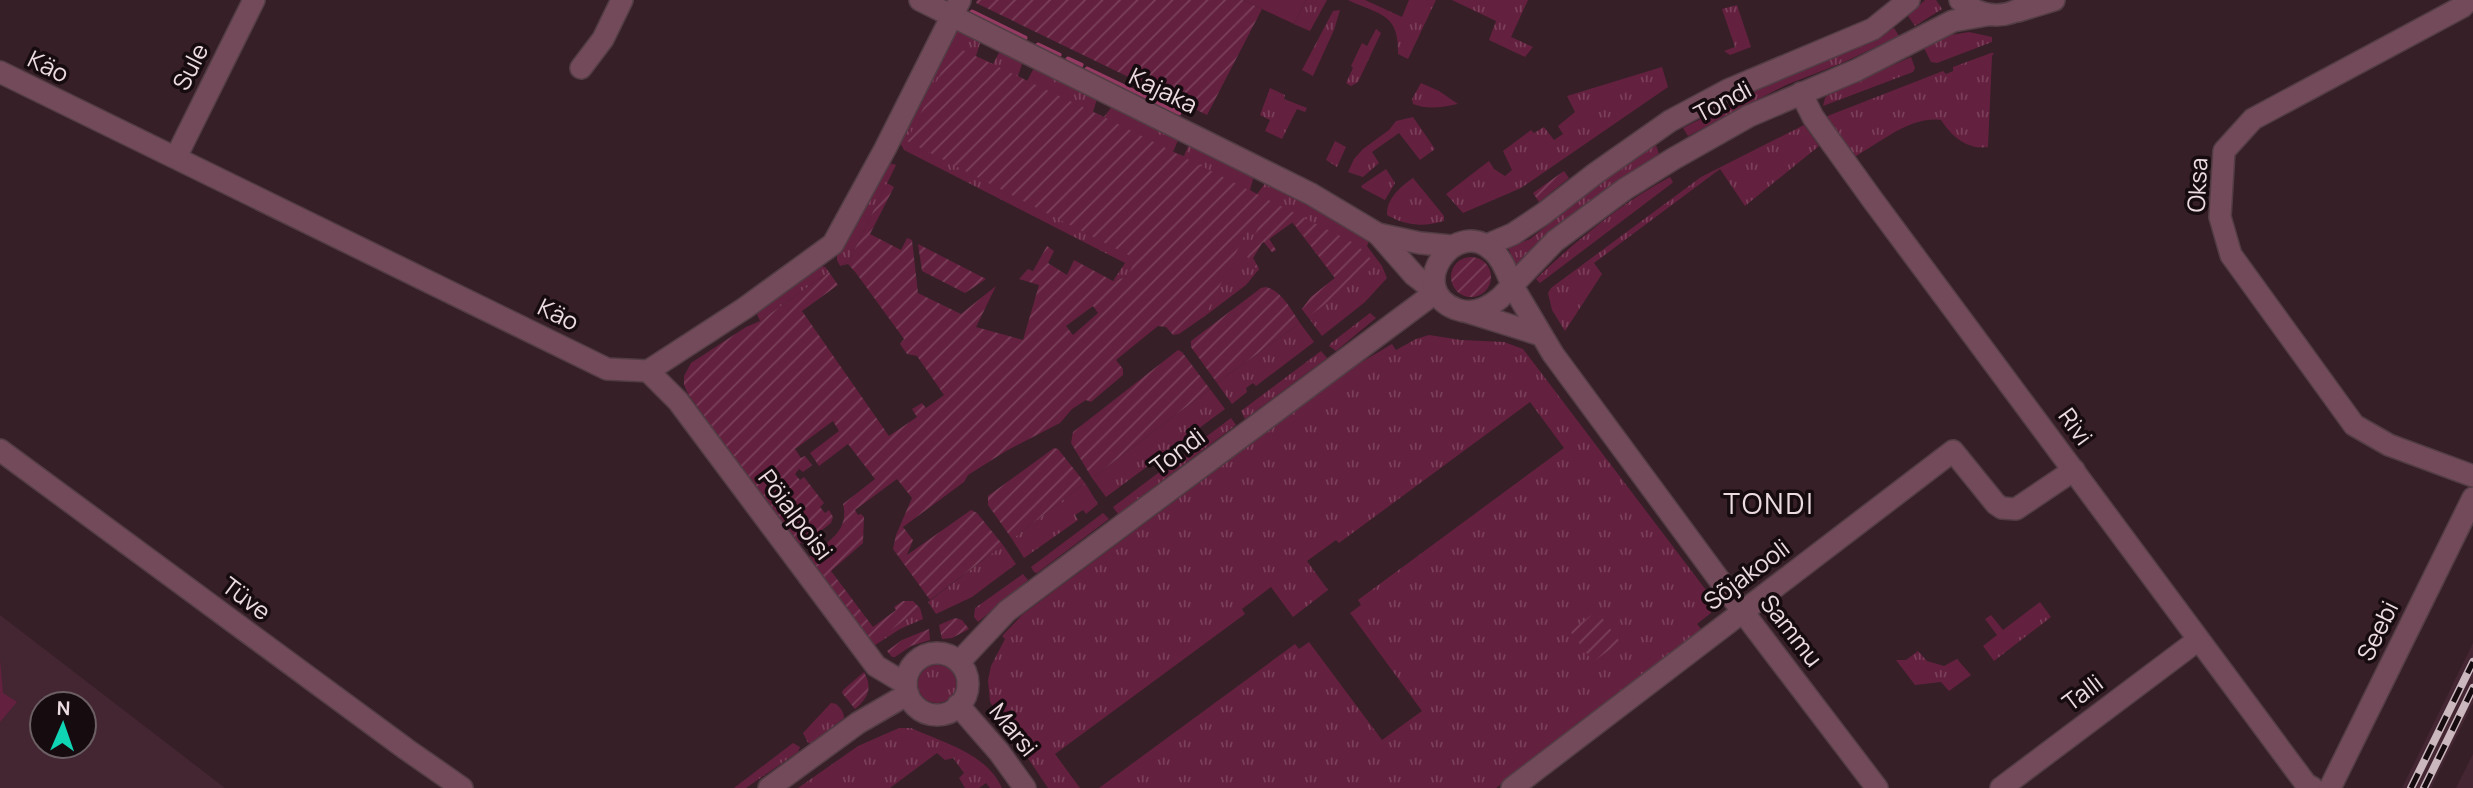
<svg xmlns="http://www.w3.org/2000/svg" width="2473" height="788" viewBox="0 0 2473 788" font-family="Manrope,sans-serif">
<defs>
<pattern id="grass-tufts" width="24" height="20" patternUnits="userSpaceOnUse" patternTransform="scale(1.75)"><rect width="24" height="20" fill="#64203f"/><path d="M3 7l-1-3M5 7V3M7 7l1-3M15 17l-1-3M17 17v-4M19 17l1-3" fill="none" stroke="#7a405a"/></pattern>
<pattern id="garden-furrows" width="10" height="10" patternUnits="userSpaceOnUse" patternTransform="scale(1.75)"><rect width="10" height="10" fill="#64203f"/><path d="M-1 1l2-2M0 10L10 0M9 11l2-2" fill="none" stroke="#7a405a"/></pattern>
</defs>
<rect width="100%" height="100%" fill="#361f27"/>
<!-- built -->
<g fill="#432632" fill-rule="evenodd">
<path d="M0,615L225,788H0ZM42,704H84V746H42Z"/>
<polygon points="2473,643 2473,703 2431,788 2402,788"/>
<polygon points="2473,754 2473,788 2456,788"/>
</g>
<!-- grass -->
<g fill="url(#grass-tufts)">
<polygon points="1306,0 1327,0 1310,31 1294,24"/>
<path d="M1348,0H1365L1402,17L1409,0H1436L1408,59L1398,54C1399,13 1380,15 1348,0Z"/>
<polygon points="1452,0 1528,0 1511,37 1533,47 1525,57 1489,40 1496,21"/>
<polygon points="1925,0 1936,0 1942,9 1915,26 1908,16"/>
<polygon points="1737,5 1751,47 1730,55 1724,51 1735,47 1722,9"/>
<polygon points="1340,10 1334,30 1313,76 1302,70 1333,11"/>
<polygon points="1894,28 1899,36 1842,63 1786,85 1688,136 1683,128 1779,79 1839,55"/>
<polygon points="1376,29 1381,33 1358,82 1351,86 1346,83 1353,68 1351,66 1362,43 1367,46"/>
<polygon points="956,30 981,40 976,56 993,64 1000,51 1023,61 1018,76 1027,81 1034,68 1097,99 1093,112 1104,117 1113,105 1179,138 1173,152 1184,156 1189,144 1254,176 1250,190 1257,194 1266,182 1290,192 1367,238 1369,241 1367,246 1382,266 1387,278 1365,302 1322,336 1302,309 1311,297 1335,278 1292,222 1269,239 1276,250 1272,252 1264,242 1262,243 1253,258 1259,269 1246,285 1205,316 1127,277 1113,281 1125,263 904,150 899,141"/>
<polygon points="1969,32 1992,37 1992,42 1937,63 1931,62 1924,48 1951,35"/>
<path d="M1991,53H1994L1992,56L1988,147C1968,150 1952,137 1941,120C1911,116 1881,142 1856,156L1851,155L1825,117L1943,71L1946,74L1953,71V67Z"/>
<polygon points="1911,57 1915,68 1913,72 1823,106 1825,98 1829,94"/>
<polygon points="1662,67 1668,87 1521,188 1463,213 1446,194 1489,161 1494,169 1505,176 1512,170 1503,151 1531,130 1534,133 1544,127 1554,140 1563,134 1558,126 1575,112 1567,96"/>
<path d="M1421,83L1439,91L1458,104C1442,107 1428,110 1413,104L1412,99Z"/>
<polygon points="1270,88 1285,95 1284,99 1307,108 1305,112 1297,109 1282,139 1265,131 1270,120 1260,115"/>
<polygon points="1413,117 1435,149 1420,160 1399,133 1372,152 1379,163 1363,177 1348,172 1354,159 1363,149 1389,130 1396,121"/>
<polygon points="1804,125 1819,146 1745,206 1720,169 1594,263 1602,274 1565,331 1552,310 1548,293 1551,288 1701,177"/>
<polygon points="1335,141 1346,147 1337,167 1326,160"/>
<polygon points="1656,145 1659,154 1554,230 1515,265 1508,247 1530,239 1595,187"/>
<polygon points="889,163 896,165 849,261 840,266 837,260 837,252 850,236"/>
<polygon points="1386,169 1395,183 1385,200 1362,188 1361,186"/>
<path d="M1670,177L1673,182L1671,184L1540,283L1536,279C1574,242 1623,202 1670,177Z"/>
<path d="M1413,178L1444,216V221C1423,227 1406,226 1387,215C1386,199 1401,186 1413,178Z"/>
<polygon points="819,266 825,267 829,272 760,321 755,310"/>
<polygon points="1370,313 1376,318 1336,351 1329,346 1331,343"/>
<polygon points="1300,323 1314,342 1256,386 1253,383 1246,388 1247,392 1232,404 1217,383"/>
<polygon points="1429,335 1461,340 1504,342 1523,349 1712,598 1711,613 1697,624 1703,631 1599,710 1591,713 1576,724 1575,729 1496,788 1099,788 1295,644 1299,649 1309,642 1382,740 1422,711 1350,613 1361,605 1358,600 1564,448 1530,402 1339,543 1336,540 1307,561 1328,590 1293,617 1271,587 1242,609 1245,614 1055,754 1080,788 1048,788 990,702 988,680 991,666 1005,639 1002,636 1022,615 1360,363 1392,344 1396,350 1416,339"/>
<polygon points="1321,351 1327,358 1245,419 1241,411"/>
<polygon points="1210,389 1225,409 1106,497 1092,478"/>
<polygon points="1231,418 1236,425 1118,514 1113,507"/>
<polygon points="1085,483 1098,504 1086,514 1083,510 1075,515 1078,520 1024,558 1012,539"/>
<polygon points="1103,513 1109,519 1037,573 1034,572 1031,567"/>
<polygon points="1003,545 1016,564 972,597 936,614 928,602"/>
<polygon points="1023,574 1028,580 978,622 974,617 975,608"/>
<polygon points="2040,602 2051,617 1994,661 1983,646 1997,635 1985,619 1991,615 2003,630"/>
<polygon points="920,608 923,619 900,629 869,649 868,647"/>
<polygon points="1918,651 1927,661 1944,666 1957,659 1971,675 1949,691 1941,682 1915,685 1896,660 1906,660"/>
<circle cx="937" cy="684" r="19"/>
<path d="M831,703C838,703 844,711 844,718L811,743H808L803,733Z"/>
<path d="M899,728H911C944,743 986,753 1002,788H990L986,783L979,788H965L959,778L964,773L953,758L945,760L937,753L890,788H798L858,746Z"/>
<polygon points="793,743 800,747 798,752 746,788 734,788"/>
</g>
<!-- garden -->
<g fill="url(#garden-furrows)" fill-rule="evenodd">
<polygon points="977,0 1243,0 1262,9 1207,115 976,3"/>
<path d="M954,46L1108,119L1356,244L1377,265L1308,317L1302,309L1311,297L1335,278L1293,222L1269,239L1276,250L1272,252L1264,242L1262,243L1253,258L1259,269L1258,271L1245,254L1260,224L1252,220L1205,316L1179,334L1173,335L1166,327L1158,326L1116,360L1123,369V375L1091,402L1086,400L1072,409L1060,423L1006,451L968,475L964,482L903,527L913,540L907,555L971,510L977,513L1003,545L930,600L893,549L896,535L912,498L897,479L855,510L858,515L861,514L864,517L863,543L831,571L873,627L896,610L894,607L903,601H913L920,608L870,646L807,559C826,542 850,532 843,504L875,479L848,444L819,466L810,453L839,431L833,421L795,449L801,458L805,456L812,465L803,472L799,469L795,474L800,480L804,477L824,503L820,507L825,513L829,510L833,517L831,523L804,544L802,542L798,545L688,394L684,385V376L691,363L746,327L760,321L829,272L838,285L802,311L889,436L917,417L912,409L922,403L926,408L944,395L917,356L907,354L900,344L904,339L856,273L848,264L840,266L849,261L887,183L894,187L870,234L901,250L907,238L912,240L918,293L961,314L996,286L976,327L1023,340L1039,285L1019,279L1028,269L1033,271L1047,246L1054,251L1048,263L1067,275L1074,260L1113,281L1127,277L1136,259L907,141ZM1093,306L1098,313L1073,335L1066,326Z"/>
<polygon points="1564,171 1569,178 1539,202 1533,193"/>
<polygon points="918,244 986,279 965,293 922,271"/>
<circle cx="1471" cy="277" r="20"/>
<path d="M1266,287C1282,291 1291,310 1300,323L1217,383L1191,347V341L1261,288Z"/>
<polygon points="1178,350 1182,352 1210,389 1092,478 1071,443 1073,432"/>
<polygon points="1054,448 1058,449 1085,483 1012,539 988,505 988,496"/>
<polygon points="1597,611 1620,642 1593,662 1570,631"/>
<polygon points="955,618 962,620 969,629 952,638 942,639 939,625"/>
<polygon points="929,629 930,640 911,646 895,657 892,657 887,651 902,640"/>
<path d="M864,672C873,688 868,698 855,709L842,693L843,690Z"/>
</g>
<!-- pitch -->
<g fill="#64203f">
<polygon points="1243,0 1306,0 1294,24"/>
<polygon points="0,660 3,693 17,702 0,722"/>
</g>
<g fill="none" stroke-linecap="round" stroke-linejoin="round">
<!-- stream -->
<g stroke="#953a62" stroke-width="5">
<polyline points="972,12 1025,38"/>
<polyline points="1038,45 1059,55"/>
<polyline points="1068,59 1081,65"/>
<polyline points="1087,69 1141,95"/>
<polyline points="1145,97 1179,113"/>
</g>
<!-- minor casing -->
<g stroke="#533d45" stroke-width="24">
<g id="minor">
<polyline points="920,0 1311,194 1378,234 1414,275 1436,292"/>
<polyline points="2469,0 2462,7 2253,119 2224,151 2220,217 2231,255 2354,425 2389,445 2473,476"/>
<polyline points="581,68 603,39 622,0"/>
<polyline points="0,72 607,369 648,371 745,308 833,244 885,149 960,0"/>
<polyline points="1801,93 1813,117 1872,199 2306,784 2313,788"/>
<polyline points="176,157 254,0"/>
<polyline points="1378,234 1420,243 1451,246"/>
<polyline points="1512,285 1553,354 1743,612 1877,788"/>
<polyline points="1468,312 1541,335"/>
<polyline points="648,371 678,401 876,666 906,684"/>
<polyline points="0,450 406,749 462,788"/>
<polyline points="958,705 999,752 1025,788"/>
<polyline points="1512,788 1953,451 1996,504 2002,508 2016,509 2074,470"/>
<polyline points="2001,788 2198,640"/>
<polyline points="2330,788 2473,498"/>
</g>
</g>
<!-- tertiary casing -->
<g stroke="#533d45" stroke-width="24">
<g id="tertiary">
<path d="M1960,0C1983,20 2010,20 2032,0"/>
<polyline points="2018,11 2054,0"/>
<polyline points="1487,245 1513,234 1543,214 1596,173 1670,121 1728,90 1873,29 1909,0"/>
<path d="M1512,285C1507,273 1503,260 1494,252C1456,213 1404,289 1456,309C1473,316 1488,308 1500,298L1555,241L1625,189L1673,159L1749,116L1857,70L1953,21L1987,15"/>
<circle cx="937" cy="684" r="31"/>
<polyline points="959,662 1007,611 1436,292"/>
<polyline points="769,788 858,723 908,694"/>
</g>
</g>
<!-- minor -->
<use href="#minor" stroke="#724a59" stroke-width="21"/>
<!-- tertiary -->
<use href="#tertiary" stroke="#724a59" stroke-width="21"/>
<!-- rail casing -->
<g stroke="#cab8be" stroke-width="8">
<g id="rail">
<polyline points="2411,788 2473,662"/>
<polyline points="2424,788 2473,688"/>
</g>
</g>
<!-- rail -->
<use href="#rail" stroke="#160c10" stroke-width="5" stroke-dasharray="16" stroke-linecap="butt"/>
</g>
<g text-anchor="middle" stroke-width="7" stroke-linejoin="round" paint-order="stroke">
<!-- street labels -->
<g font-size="24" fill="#ecdce1" stroke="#160c10">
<text transform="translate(48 67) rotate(26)" y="8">Käo</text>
<text transform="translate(191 67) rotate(-63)" y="8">Sule</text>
<text transform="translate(1163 91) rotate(26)" y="8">Kajaka</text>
<text transform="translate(1723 102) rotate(-28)" y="8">Tondi</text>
<text transform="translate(2198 185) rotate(-87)" y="8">Oksa</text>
<text transform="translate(558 315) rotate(26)" y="8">Käo</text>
<text transform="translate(2075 427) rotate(54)" y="8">Rivi</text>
<text transform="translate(1178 452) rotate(-37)" y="8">Tondi</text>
<text transform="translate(795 515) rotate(53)" y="8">Pöialpoisi</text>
<text transform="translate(1747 575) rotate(-37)" y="8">Sõjakooli</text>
<text transform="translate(246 599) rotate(37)" y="8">Tüve</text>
<text transform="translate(1791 631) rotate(52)" y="8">Sammu</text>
<text transform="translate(2378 631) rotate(-64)" y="8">Seebi</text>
<text transform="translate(2083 693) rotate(-37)" y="8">Talli</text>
<text transform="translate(1013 730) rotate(51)" y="8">Marsi</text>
</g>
<!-- quarter labels -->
<g font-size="28" letter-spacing="2" fill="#ecdce1" stroke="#160c10">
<text x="1769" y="514">TONDI</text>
</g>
</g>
<!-- north arrow -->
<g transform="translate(63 725) rotate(2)"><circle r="33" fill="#160c10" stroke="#6c5f64" stroke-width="2"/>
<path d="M0-5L12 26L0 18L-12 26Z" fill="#10d5b4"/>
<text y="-10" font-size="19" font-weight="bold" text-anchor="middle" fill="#ecdce1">N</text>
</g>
</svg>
